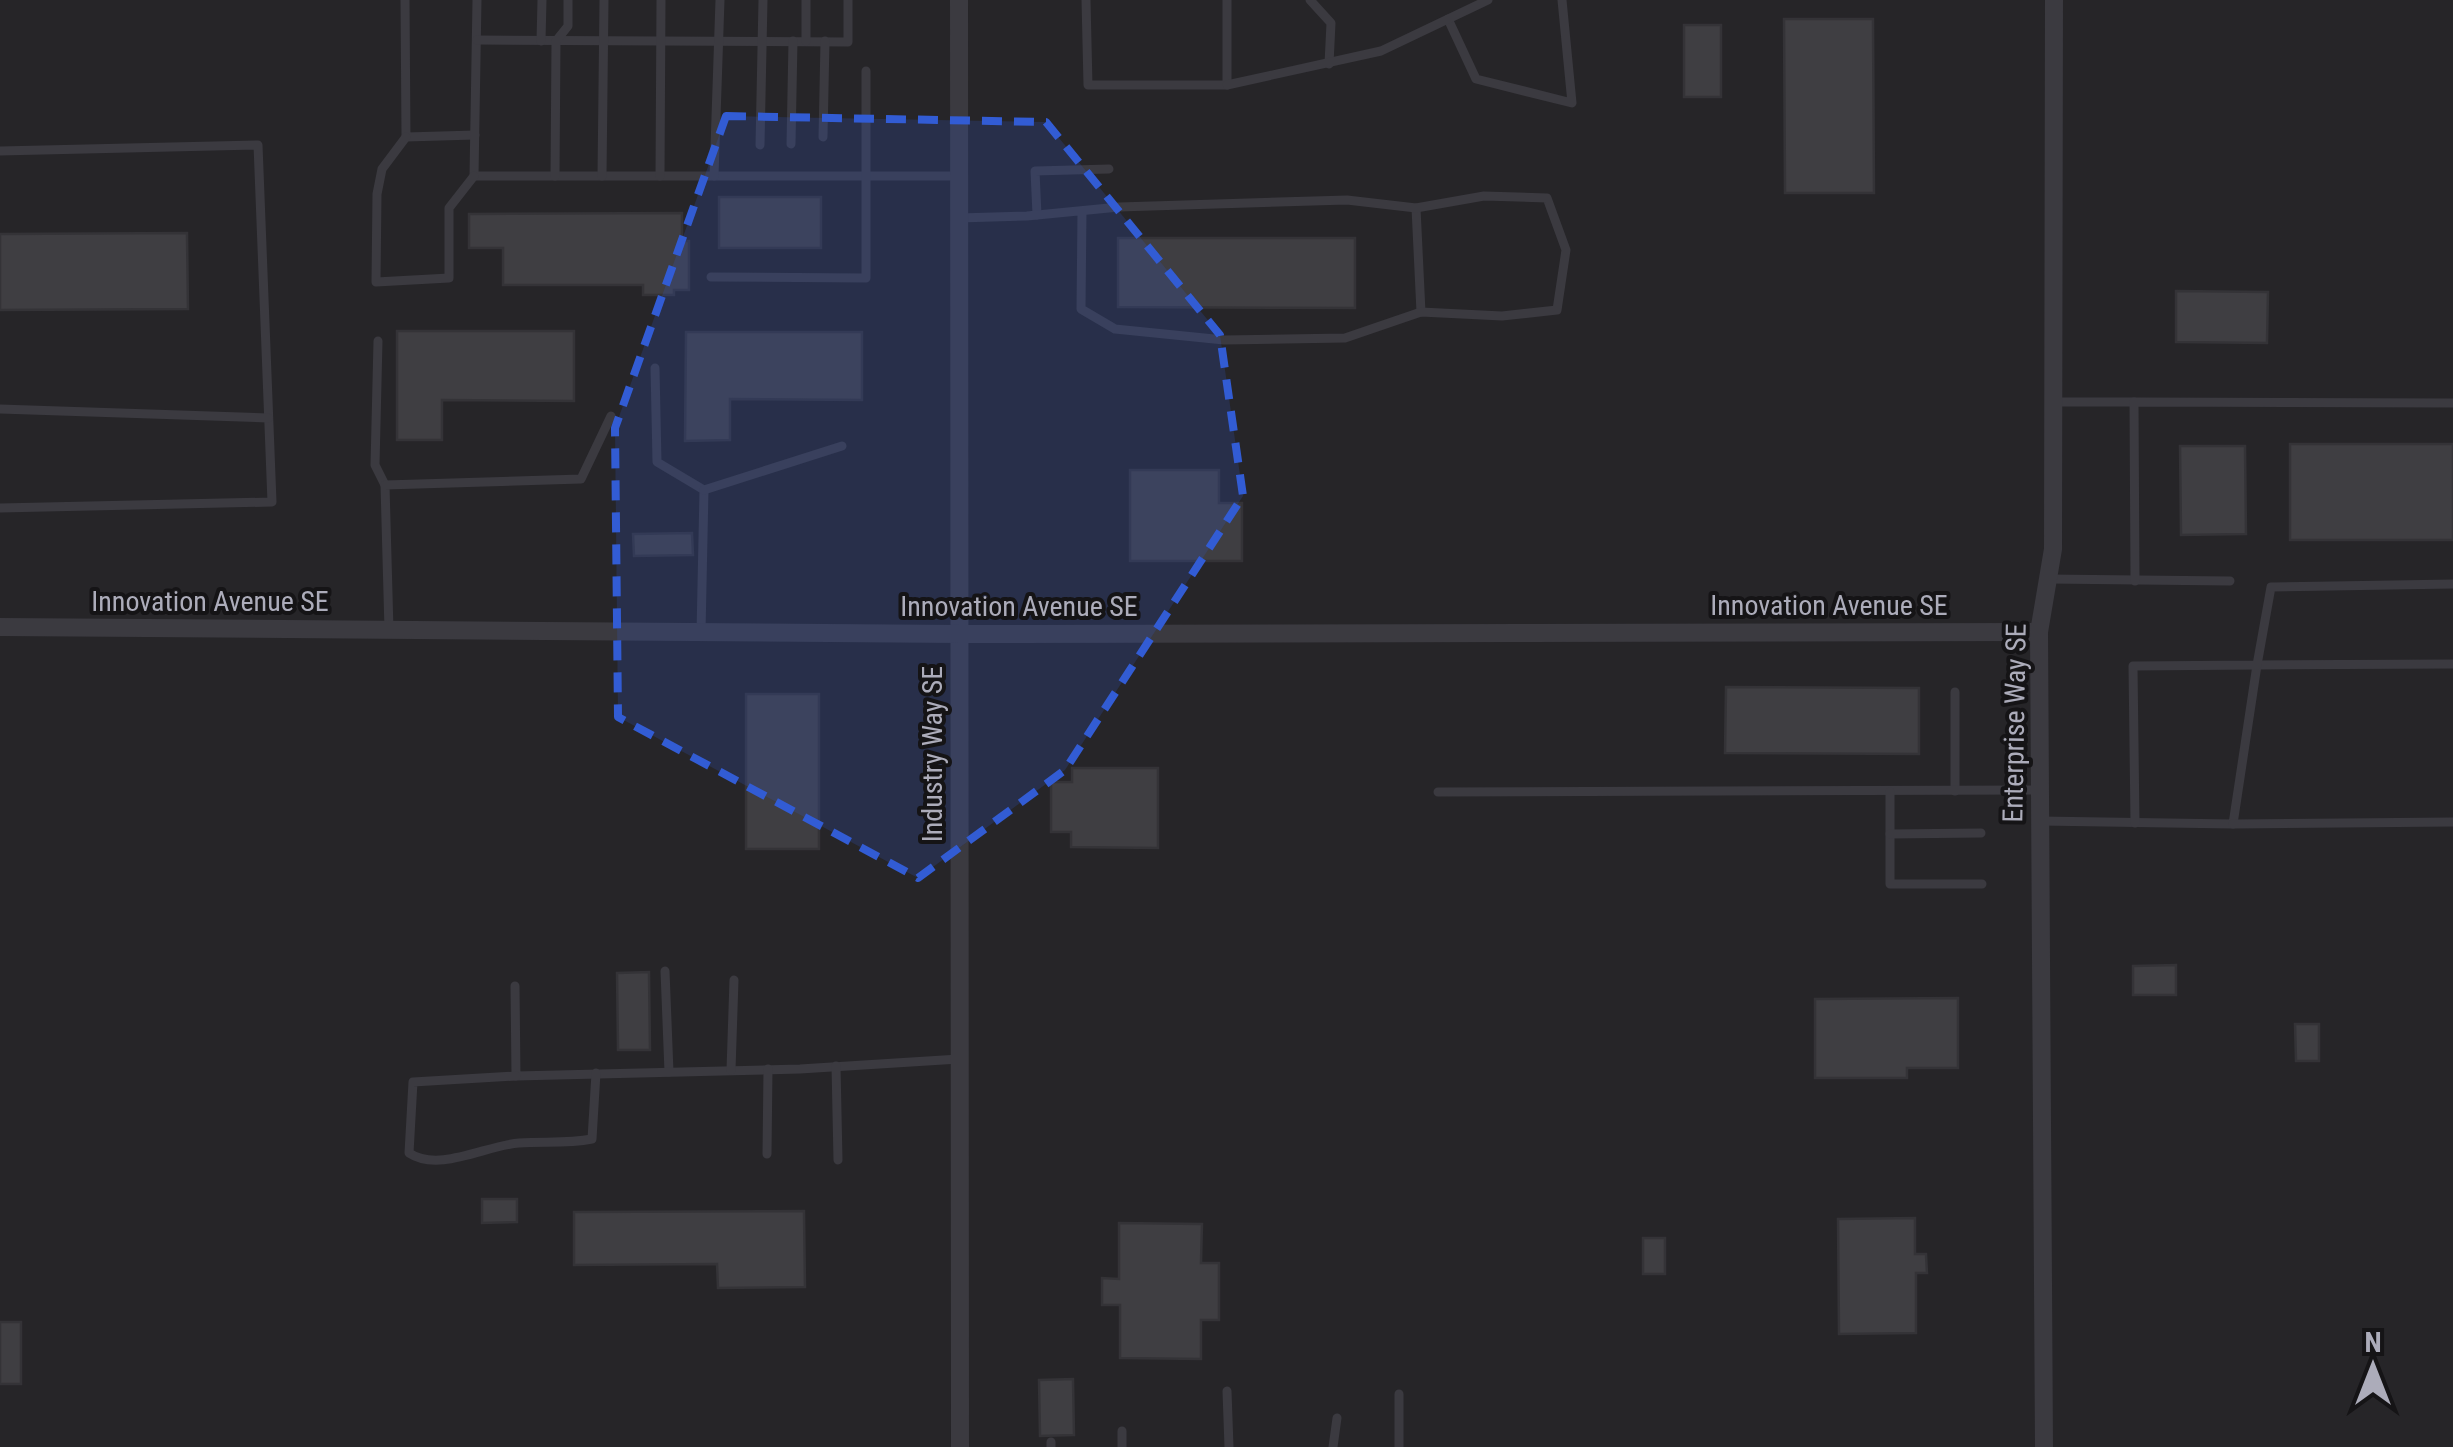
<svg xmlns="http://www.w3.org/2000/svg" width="2453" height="1447" viewBox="0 0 2453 1447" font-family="'Roboto Condensed',sans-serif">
<rect width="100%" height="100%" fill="#1a191b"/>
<!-- built -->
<rect fill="#262528" x="0" y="0" width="2453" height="1447"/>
<!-- building -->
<g fill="#3f3e42" stroke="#343337" stroke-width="2.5">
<polygon points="1784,19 1873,19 1874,193 1785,193"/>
<rect x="1684" y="25" width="37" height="72"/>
<rect x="719" y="197" width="102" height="51"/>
<polygon points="682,213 682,241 689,241 689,290 674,290 674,295 643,295 643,285 503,285 503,248 469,248 469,214"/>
<polygon points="187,233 188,309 0,310 0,234"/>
<polygon points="1118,238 1355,238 1355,308 1118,307"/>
<polygon points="2176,291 2268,292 2267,343 2176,342"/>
<polygon points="397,331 574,331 574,401 442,400 442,440 397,440"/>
<polygon points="686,332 862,332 862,400 730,399 730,440 685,441"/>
<rect x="2290" y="444" width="163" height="96"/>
<polygon points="2180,446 2245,446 2246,534 2181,535"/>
<polygon points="1130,470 1219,470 1219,503 1242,503 1242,561 1130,561"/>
<polygon points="692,533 693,555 634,556 633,534"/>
<polygon points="1726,687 1919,688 1919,754 1725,753"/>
<rect x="746" y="694" width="73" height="155"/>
<polygon points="1072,768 1158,768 1158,848 1071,847 1071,832 1051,832 1051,782 1072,782"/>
<polygon points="2176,965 2176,995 2133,995 2133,966"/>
<polygon points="649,972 650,1050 618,1050 617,973"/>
<polygon points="1958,998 1958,1068 1907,1068 1907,1078 1815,1078 1815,999"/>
<polygon points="2295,1024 2319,1024 2319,1061 2296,1061"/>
<polygon points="482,1199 517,1199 517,1222 482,1223"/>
<polygon points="804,1211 805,1287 718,1288 717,1264 574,1265 574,1212"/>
<polygon points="1915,1218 1915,1254 1926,1254 1927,1273 1916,1273 1916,1333 1839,1334 1838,1219"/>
<polygon points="1119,1223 1202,1224 1201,1263 1219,1263 1219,1320 1201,1320 1201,1359 1120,1358 1120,1305 1102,1305 1102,1278 1119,1279"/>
<rect x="1643" y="1238" width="22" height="36"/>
<rect x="0" y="1322" width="21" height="62"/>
<polygon points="1073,1379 1074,1435 1040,1436 1039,1380"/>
</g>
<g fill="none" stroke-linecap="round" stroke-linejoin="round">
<!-- service -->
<g stroke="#3b3a40" stroke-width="9">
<polyline points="405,0 406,137 475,135"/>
<polyline points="477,0 474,176 959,176"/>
<polyline points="1086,0 1088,85 1227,85 1227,0"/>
<polyline points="1310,0 1331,23 1329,64"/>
<polyline points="1448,19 1476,79 1572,103 1562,0"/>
<polyline points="477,40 848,42 848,0"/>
<polyline points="541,41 542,0"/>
<polyline points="806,41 806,0"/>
<polyline points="1227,85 1381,51 1488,0"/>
<polyline points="406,137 382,169 377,194 376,282 449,278 449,208 474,176"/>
<polyline points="823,137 825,41"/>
<polyline points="791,144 793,41"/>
<polyline points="760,145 763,0"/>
<polyline points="0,151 258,145 272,502 0,508"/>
<polyline points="555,176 556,41 568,26 568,0"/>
<polyline points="602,176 604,0"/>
<polyline points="660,176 661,0"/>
<polyline points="714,176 720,0"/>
<polyline points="1416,208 1421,312"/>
<polyline points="1037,215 1035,171 1109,169"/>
<polyline points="959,218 1027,216 1119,207 1347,200 1416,208 1484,196 1547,198 1566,250 1557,310 1502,316 1421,312 1345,338 1224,340 1115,329 1081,309 1082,211"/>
<polyline points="711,277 866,278 866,71"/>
<polyline points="378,341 375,465 385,485"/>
<polyline points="655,368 657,462 704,490 701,633"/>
<polyline points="2053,402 2134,402"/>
<polyline points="0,409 268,418"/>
<polyline points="704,490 842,446"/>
<polyline points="2048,579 2230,581"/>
<polyline points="2135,581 2134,402 2453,403"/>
<polyline points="389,630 385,485 581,479 611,416"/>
<polyline points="1955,692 1955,791"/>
<polyline points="1438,792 2040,790"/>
<polyline points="1890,792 1890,884 1982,884"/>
<polyline points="2040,821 2233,824 2257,665 2453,664"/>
<polyline points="2135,823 2133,666 2257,665 2271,587 2453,584"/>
<polyline points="2233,824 2453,822"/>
<polyline points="1890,834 1981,833"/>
<polyline points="665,971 669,1072"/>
<polyline points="515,986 516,1076 800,1069 959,1059"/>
<polyline points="836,1066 838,1160"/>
<polyline points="731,1070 734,980"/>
<path d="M516,1076L413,1082L409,1153C439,1173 487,1145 519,1143C544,1141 566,1144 592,1139L596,1073"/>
<polyline points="767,1154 768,1069"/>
<polyline points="1227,1391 1229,1447"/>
<polyline points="1399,1394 1399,1447"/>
<polyline points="1122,1431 1122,1447"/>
<polyline points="1051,1442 1051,1447"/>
<polyline points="1333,1447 1337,1418"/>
</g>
<!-- minor -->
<g stroke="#3b3a40" stroke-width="18">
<polyline points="959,0 960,1447"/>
<polyline points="0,627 959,634 2039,632"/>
<polyline points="2044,1447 2039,632 2053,549 2054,0"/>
</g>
</g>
<!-- marked area -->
<path fill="#325cd4" fill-opacity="0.2" stroke="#325cd4" stroke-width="8" stroke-dasharray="20 12" stroke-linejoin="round" d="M726,116L1046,122L1220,335L1243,496L1065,770L918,878L618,717L615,428Z"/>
<g text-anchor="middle" stroke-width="8" stroke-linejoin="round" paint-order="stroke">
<!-- street labels -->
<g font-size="28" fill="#acacba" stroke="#151416">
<text x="210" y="611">Innovation Avenue SE</text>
<text x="1829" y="615">Innovation Avenue SE</text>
<text x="1019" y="616">Innovation Avenue SE</text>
<text transform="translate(2014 723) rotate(-89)" y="10">Enterprise Way SE</text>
<text transform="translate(932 754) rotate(-90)" y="10">Industry Way SE</text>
</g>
</g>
<!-- north arrow -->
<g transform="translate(2373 1367)" stroke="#151416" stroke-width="8" paint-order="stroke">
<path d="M0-8L18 38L0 25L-18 38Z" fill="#acacba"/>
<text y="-15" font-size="28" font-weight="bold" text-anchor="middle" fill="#acacba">N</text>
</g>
</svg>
